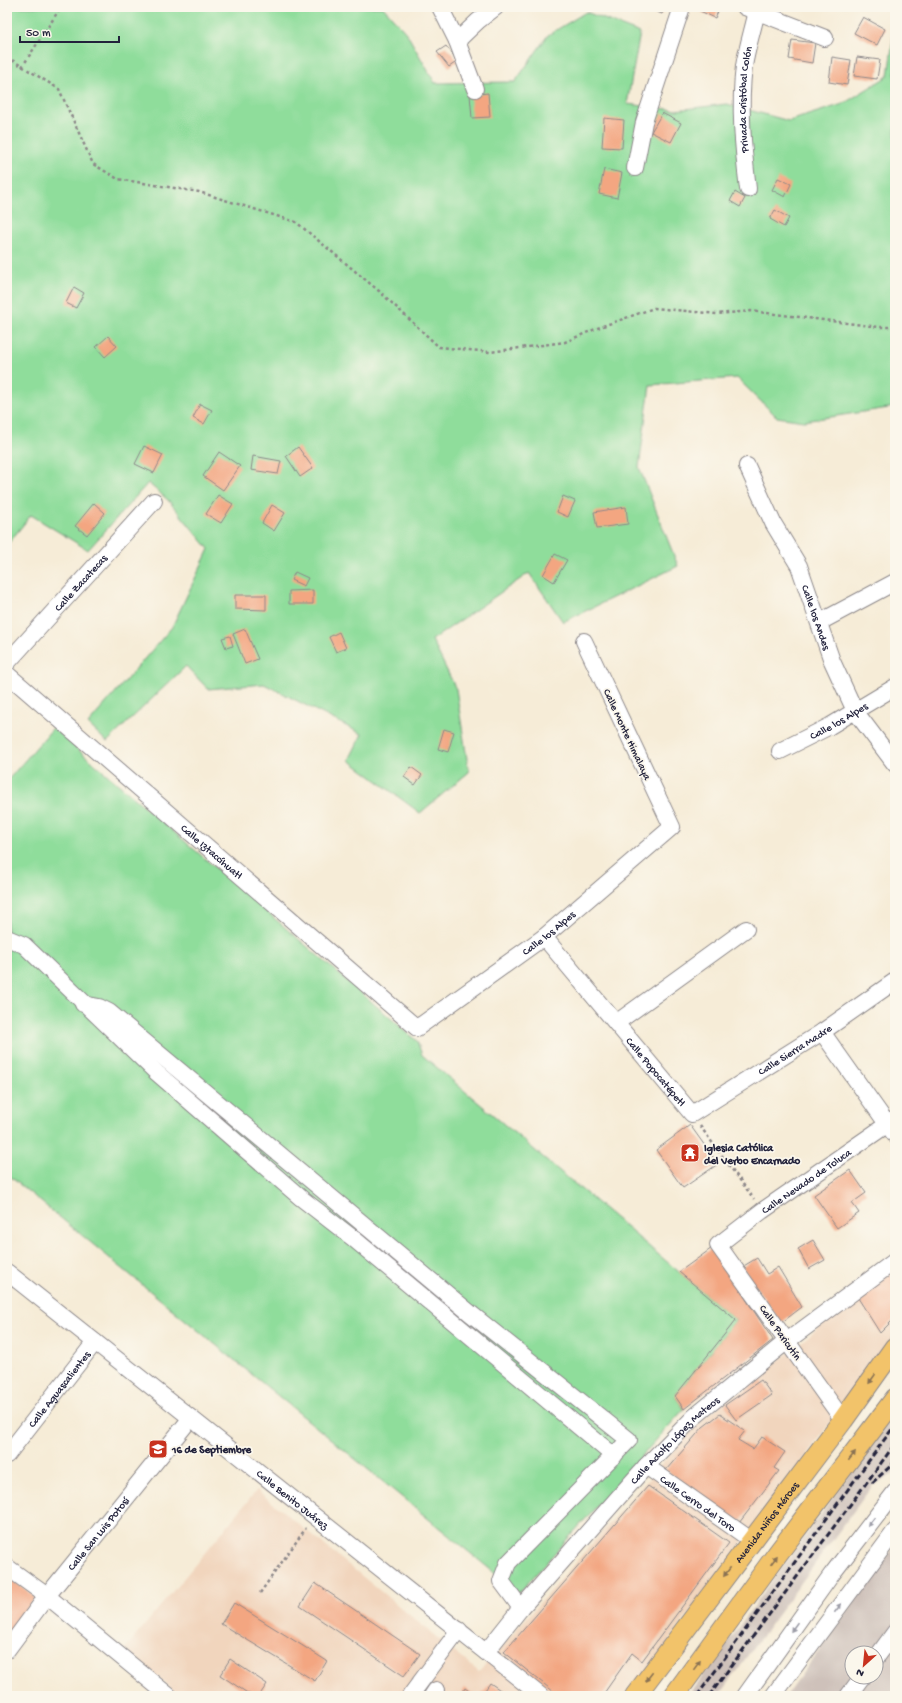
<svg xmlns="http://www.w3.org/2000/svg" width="902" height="1703" viewBox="0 0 902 1703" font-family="'Gochi Hand',sans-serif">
<rect width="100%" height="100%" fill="#fbf7ec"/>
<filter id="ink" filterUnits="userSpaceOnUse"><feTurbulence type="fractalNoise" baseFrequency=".025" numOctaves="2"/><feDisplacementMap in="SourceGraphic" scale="8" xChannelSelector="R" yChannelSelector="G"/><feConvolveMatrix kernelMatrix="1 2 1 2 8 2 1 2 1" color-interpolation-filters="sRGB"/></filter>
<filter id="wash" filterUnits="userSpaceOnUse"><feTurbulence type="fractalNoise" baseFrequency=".012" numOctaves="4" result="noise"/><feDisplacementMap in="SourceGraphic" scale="16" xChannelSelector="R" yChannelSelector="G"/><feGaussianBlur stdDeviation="0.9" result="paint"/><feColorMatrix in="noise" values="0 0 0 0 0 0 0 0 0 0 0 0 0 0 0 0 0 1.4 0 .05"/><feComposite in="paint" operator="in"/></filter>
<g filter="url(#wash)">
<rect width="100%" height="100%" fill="#f6ecd7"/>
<!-- built -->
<polygon fill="#f1d5bd" points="895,1267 895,1335 628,1696 180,1696 125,1649 257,1490 479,1672 699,1422 799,1345 857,1295"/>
<!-- industrial -->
<g fill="#cec1ba" fill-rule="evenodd">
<polygon points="895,1413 895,1473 872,1486 718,1696 688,1696"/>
<path d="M895,1546V1696H786ZM852,1653H876V1677H852Z"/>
</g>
<!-- green -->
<g fill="#8fdd9b" stroke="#58806b">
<polygon points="7,7 383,7 407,34 435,83 515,82 548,35 586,12 640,33 627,104 676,110 727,104 789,121 843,104 888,76 895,24 895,407 804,421 777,417 737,378 650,385 639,467 678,566 563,622 529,573 432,640 456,689 469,772 420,813 349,760 362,734 264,684 208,689 186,666 107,742 88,724 172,627 209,549 168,500 148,483 88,550 31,515 7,545"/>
<polygon points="53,728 417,1041 422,1055 736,1320 675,1396 684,1409 519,1593 7,1174 7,781"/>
</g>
<g id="blocks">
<!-- building -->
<g fill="#f3a681">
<polygon points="653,7 665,7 662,14 652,10"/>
<polygon points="702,7 720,7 715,18 700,11"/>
<polygon points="863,17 885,29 877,45 854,33"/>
<polygon points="792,40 815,43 812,63 789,59"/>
<polygon points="446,46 458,61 449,67 437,52"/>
<polygon points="832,57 851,60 847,85 829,82"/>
<polygon points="857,57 880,60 877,79 854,76"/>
<polygon points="488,93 490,117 472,118 470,95"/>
<polygon points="662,113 681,123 671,142 651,132"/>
<polygon points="604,118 624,120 622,148 602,147"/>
<polygon points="604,169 622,173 617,198 599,194"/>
<polygon points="778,178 791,184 785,197 772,190"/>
<polygon points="735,192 745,198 740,207 730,201"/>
<polygon points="775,210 789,218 784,227 770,219"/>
<polygon points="74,287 84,293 76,308 66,303"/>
<polygon points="108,336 117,346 105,357 96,347"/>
<polygon points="200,404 212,410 204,424 193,418"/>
<polygon points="144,446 163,455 154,473 135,464"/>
<polygon points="298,447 313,468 300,477 286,456"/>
<polygon points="219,452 240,466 223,490 203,476"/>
<polygon points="253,456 281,461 278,474 251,470"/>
<polygon points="218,495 233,504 221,523 206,514"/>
<polygon points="563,496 575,501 568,517 557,512"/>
<polygon points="94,503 105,513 87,535 75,526"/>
<polygon points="272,505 285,513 274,531 262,523"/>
<polygon points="626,507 628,524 597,528 594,512"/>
<polygon points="555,554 567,560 554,582 543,575"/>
<polygon points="295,572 308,578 304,586 291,580"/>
<polygon points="313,590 313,604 289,604 289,591"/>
<polygon points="235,595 266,595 266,610 235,609"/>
<polygon points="245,629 258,659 245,664 233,634"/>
<polygon points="339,632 346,648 336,652 329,637"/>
<polygon points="230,636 233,646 226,648 222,638"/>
<polygon points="444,729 454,732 448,752 438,749"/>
<polygon points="411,767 422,775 415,785 404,777"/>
<polygon points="690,1125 718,1164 683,1188 656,1150"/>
<polygon points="850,1170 866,1193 852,1203 859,1213 837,1228 814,1195"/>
<polygon points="813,1240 825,1260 809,1269 798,1249"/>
<polygon points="712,1248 773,1340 684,1409 675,1396 736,1320 679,1272"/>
<polygon points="757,1258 767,1274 778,1267 802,1307 781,1323 742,1267"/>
<polygon points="895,1270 895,1318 880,1333 858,1298"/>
<polygon points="761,1380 772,1395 736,1420 725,1405"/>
<polygon points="720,1414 745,1431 738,1440 753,1449 762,1437 785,1452 774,1468 779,1471 739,1523 666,1470 703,1427"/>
<polygon points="648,1486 729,1543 642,1661 632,1653 602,1696 559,1696 504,1652"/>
<polygon points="7,1576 36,1597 7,1637"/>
<polygon points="315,1583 420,1654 404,1676 300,1606"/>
<polygon points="234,1603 327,1661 315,1681 221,1624"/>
<polygon points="230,1659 267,1684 259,1696 252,1696 220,1675"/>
<polygon points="490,1683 509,1696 481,1696"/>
<polygon points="465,1688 476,1696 460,1696"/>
</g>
</g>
</g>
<g filter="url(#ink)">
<use href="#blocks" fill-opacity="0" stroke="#8c8789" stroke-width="1"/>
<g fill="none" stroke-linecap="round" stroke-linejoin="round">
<!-- minor casing -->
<g stroke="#8c8789" stroke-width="18">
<g id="minor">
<polyline points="440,7 457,41 475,89"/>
<polyline points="745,7 825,38"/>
<polyline points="457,41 478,21 496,7"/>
<polyline points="635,168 644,122 682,7"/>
<path id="s1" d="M748,189C743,148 739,107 744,66C747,48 753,29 757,11"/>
<path id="s2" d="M747,466L773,523L799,566L832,661L855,711L895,764"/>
<polyline points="820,622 895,582"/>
<path id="s3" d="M7,663L154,501"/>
<path id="s4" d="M7,674L417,1028L544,937L672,827L584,641"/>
<path id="s5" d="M780,751L830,726L895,687"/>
<path id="s6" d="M544,937L692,1114L822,1032L895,981"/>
<polyline points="7,938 24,945 157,1073 301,1198 354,1239 614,1456"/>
<polyline points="83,1004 99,1007 109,1012 470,1313 629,1440 508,1563 501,1581 521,1608"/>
<polyline points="616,1023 746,929"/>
<polyline points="822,1032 895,1135"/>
<path id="s7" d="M7,1272L541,1696"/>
<path id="s8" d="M843,1420L718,1245L762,1211L895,1119"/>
<path id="s9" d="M7,1455L95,1342"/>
<path id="s10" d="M646,1466L751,1540"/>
<polyline points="7,1567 47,1596 169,1696"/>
<path id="s11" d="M7,1650L47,1596L191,1418"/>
<path id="s12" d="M486,1652L521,1608L646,1466L694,1417L787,1341L895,1261"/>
<polyline points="876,1658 895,1632"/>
<polyline points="410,1696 459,1630"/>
<polyline points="432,1696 436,1690"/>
<polyline points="745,1696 832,1574 895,1492"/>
<polyline points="773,1696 895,1531"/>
<polyline points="848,1696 862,1677"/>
</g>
</g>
<!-- major casing -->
<g stroke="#8c8789" stroke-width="22">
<g id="major">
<path id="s13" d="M635,1696L843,1420L895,1347"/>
<polyline points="674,1696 778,1553 895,1399"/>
</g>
</g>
<!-- path -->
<g stroke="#8c8789" stroke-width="2.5" stroke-dasharray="3 3" stroke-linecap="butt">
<polyline points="7,57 59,89 93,164 118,179 199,192 296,222 379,291 439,347 490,352 565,342 600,327 654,308 717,314 751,311 879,327 895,327"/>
<polyline points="22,67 61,7"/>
<polyline points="700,1126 754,1199"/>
<polyline points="260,1593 306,1528"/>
</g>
<!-- minor -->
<use href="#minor" stroke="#fff" stroke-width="16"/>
<!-- major -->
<use href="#major" stroke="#f2c36a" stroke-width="20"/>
<!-- rail -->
<g stroke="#22223b" stroke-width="3" stroke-dasharray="6 3" stroke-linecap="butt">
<polyline points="872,1483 895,1462"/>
<polyline points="697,1696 895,1425"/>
<polyline points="709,1696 895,1444"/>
</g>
</g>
<!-- one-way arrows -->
<defs><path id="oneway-solid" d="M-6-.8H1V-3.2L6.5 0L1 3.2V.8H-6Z"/></defs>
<g fill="#8a7252">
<use href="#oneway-solid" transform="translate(872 1379) rotate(125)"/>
<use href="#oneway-solid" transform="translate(852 1456) rotate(-53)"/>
<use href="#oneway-solid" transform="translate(774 1560) rotate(-54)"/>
<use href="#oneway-solid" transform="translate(727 1572) rotate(127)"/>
<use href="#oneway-solid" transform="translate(697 1665) rotate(-54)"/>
<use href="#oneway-solid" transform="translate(649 1677) rotate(127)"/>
</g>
<g fill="#9c9ca7">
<use href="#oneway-solid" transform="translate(871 1522) rotate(127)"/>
<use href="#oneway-solid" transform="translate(838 1608) rotate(-53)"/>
<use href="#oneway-solid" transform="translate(794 1627) rotate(125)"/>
</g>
</g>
<!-- icons -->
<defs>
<g id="temple-square" transform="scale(1)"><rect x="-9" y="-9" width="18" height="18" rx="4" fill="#c8321e" stroke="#fbf7ec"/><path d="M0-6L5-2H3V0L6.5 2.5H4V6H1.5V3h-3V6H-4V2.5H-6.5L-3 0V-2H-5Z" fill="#fff"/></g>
<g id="school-square" transform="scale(1)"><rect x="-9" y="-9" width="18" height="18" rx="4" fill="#c8321e" stroke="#fbf7ec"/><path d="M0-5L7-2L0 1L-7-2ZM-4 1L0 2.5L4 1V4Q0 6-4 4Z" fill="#fff"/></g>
</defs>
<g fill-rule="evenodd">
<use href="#temple-square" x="690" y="1153"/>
<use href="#school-square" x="158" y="1449"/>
</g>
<g text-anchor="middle" stroke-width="3.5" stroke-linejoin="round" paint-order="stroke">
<!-- street labels -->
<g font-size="11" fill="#22223b" stroke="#fbf7ec">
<text dy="4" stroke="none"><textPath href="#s1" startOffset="90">Privada Cristóbal Colón</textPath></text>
<text dy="4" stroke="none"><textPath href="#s3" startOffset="109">Calle Zacatecas</textPath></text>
<text dy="4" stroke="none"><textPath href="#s2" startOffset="167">Calle los Andes</textPath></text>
<text dy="4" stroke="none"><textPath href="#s5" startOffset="66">Calle los Alpes</textPath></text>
<text transform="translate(628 734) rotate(65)" y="4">Calle Monte Himalaya</text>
<text dy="4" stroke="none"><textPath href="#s4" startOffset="271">Calle Iztaccíhuatl</textPath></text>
<text dy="4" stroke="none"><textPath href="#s4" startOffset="704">Calle los Alpes</textPath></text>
<text dy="4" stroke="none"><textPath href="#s6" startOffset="352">Calle Sierra Madre</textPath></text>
<text dy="4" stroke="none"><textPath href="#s6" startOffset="175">Calle Popocatépetl</textPath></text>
<text dy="4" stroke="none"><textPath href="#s8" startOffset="324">Calle Nevado de Toluca</textPath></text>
<text transform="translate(781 1332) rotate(55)" y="4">Calle Paricutín</text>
<text dy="4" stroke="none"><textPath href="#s9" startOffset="84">Calle Aguascalientes</textPath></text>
<text dy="4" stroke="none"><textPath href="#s12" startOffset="284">Calle Adolfo López Mateos</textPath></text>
<text dy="4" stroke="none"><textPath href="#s7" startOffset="365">Calle Benito Juárez</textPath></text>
<text dy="4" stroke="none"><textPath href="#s10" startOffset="64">Calle Cerro del Toro</textPath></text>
<text dy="4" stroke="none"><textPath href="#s13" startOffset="218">Avenida Niños Héroes</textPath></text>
<text dy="4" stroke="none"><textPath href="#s11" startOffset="148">Calle San Luis Potosí</textPath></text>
</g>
<!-- poi labels -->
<g font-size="11" font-weight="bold" fill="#22223b" stroke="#fbf7ec" text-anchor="start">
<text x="704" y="1151">Iglesia Católica<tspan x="704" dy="13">del Verbo Encarnado</tspan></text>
<text x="172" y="1453">16 de Septiembre</text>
</g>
</g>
<!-- margin -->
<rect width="902" height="1703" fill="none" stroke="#fbf7ec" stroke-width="24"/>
<!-- north arrow -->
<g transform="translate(864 1665) rotate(207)"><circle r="19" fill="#fbf7ec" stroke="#a4a2a5"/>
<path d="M0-3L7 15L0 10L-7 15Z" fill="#c8321e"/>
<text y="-6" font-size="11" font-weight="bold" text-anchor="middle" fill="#22223b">N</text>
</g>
<!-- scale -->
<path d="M20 36v6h99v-6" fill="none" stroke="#22223b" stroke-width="2"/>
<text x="26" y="36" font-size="12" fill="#22223b" stroke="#fbf7ec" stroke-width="3" paint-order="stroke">50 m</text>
</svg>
